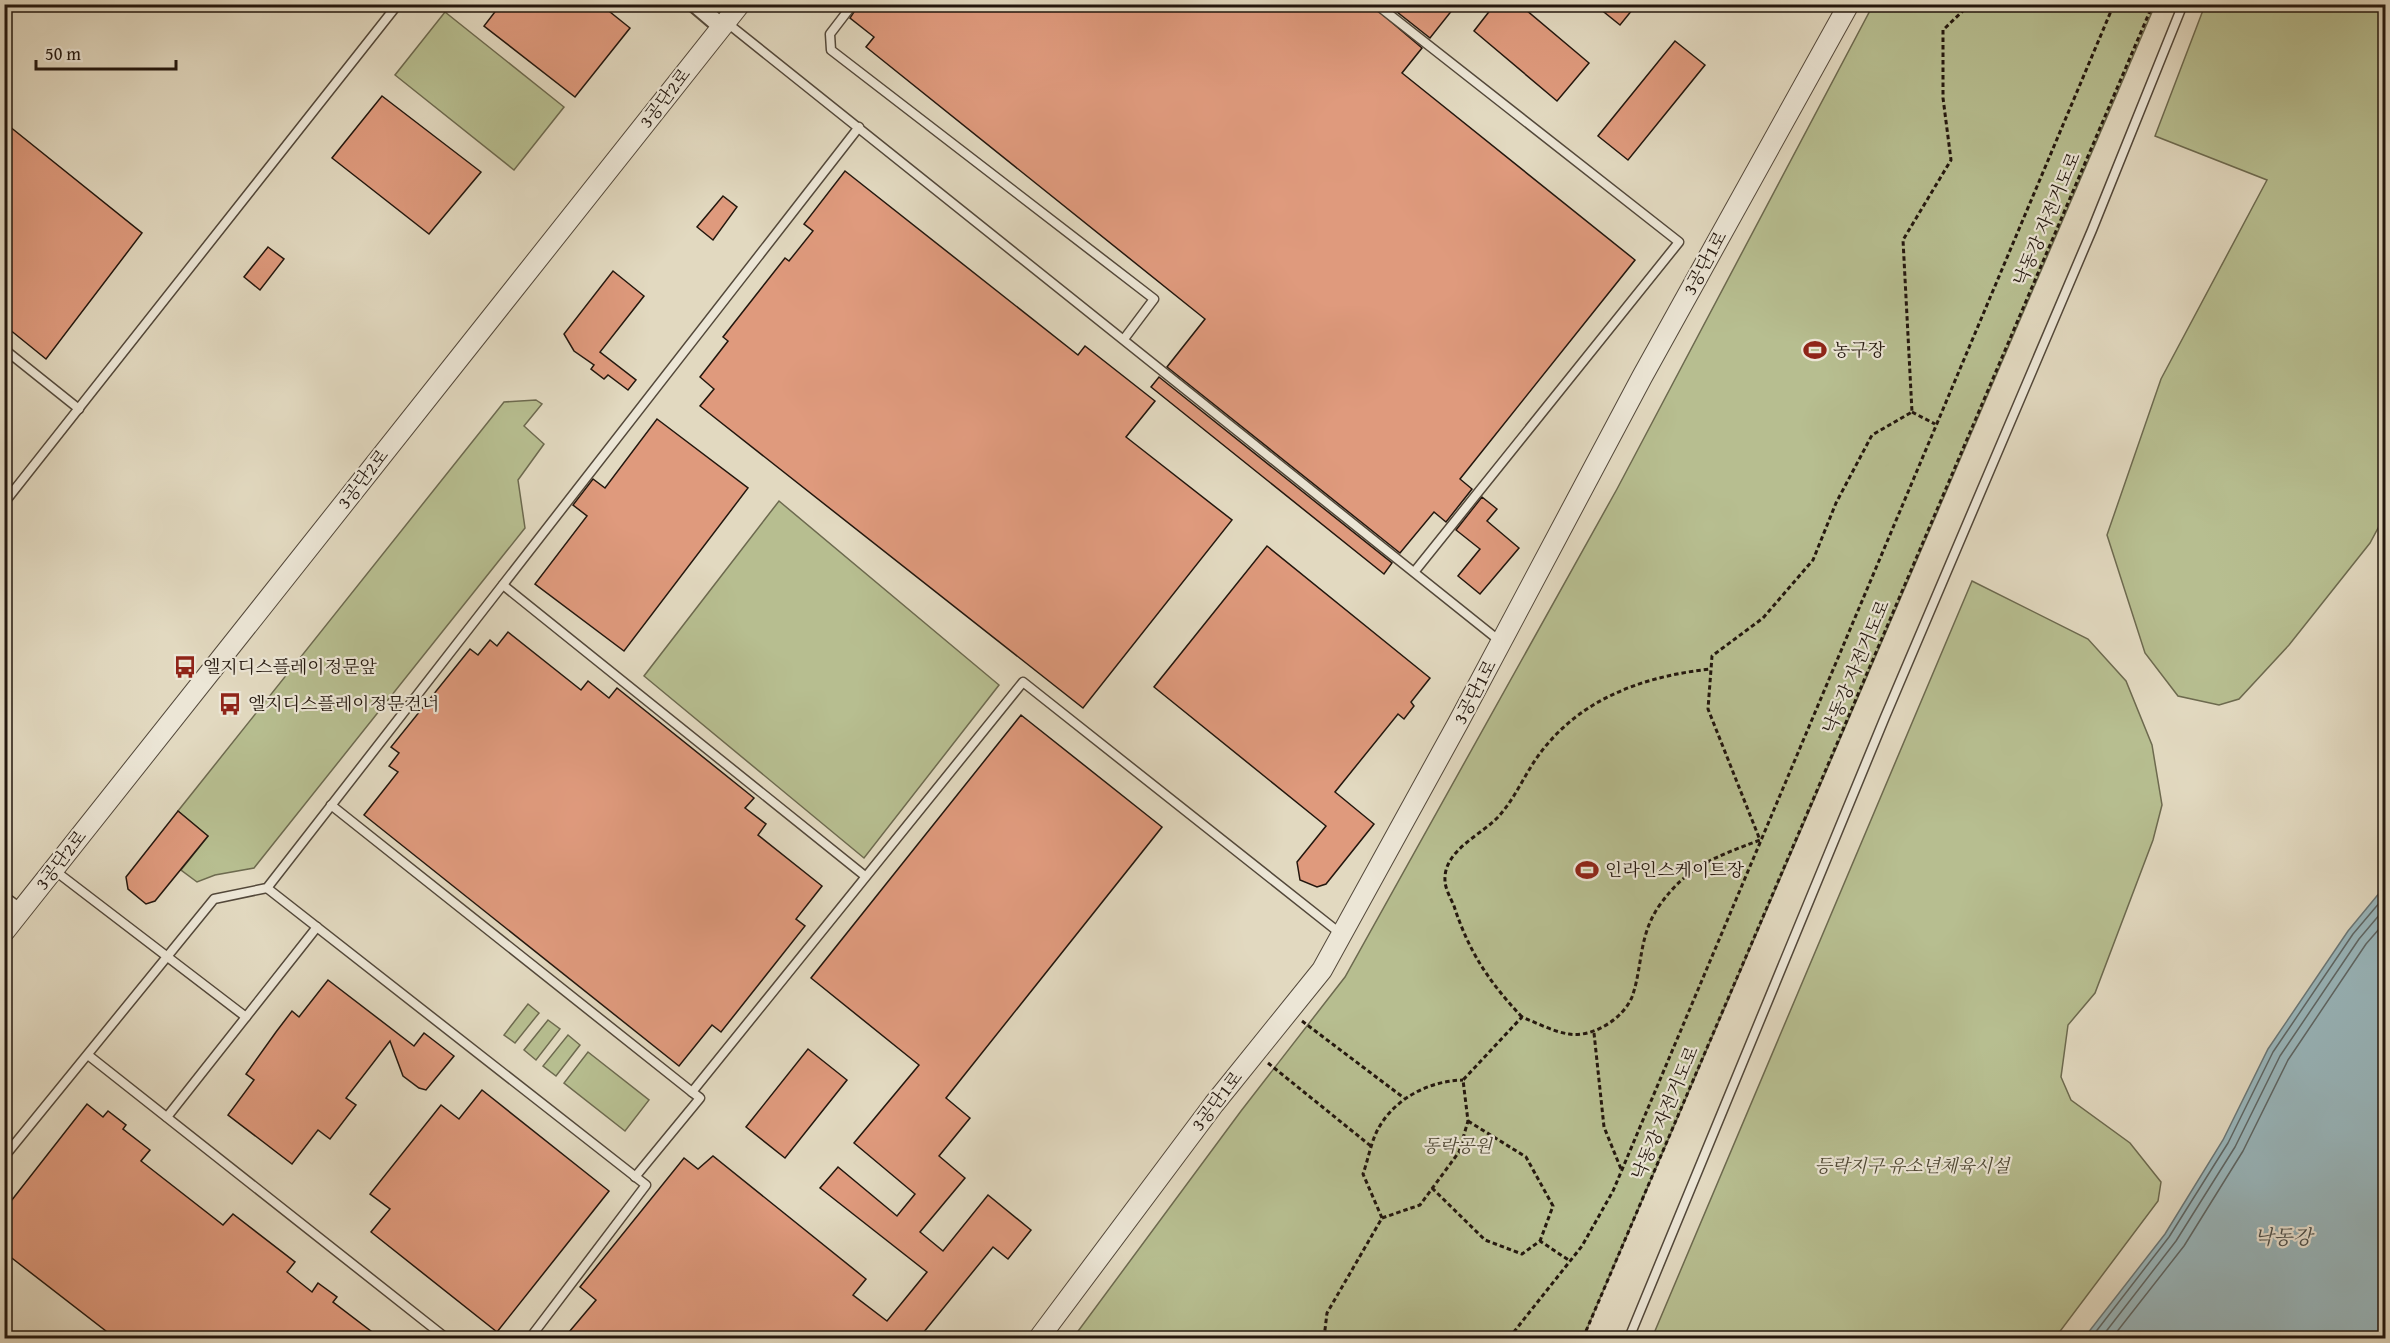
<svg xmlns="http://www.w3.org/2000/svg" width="2390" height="1343" viewBox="0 0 2390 1343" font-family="'Gentium Book Plus','Noto Serif KR',serif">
<rect width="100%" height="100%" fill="#e2d9c0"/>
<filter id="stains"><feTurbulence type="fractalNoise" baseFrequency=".00333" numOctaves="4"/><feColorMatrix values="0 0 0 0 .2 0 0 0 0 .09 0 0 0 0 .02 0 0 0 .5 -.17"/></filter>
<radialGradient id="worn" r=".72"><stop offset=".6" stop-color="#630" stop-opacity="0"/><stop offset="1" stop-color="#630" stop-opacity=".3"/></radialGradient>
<!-- green -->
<g fill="#b7be90" stroke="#6d6a4f" stroke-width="1.5">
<polygon points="1873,5 2155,5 1583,1338 1073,1338 1241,1111 1345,977 1617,489"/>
<polygon points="2205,5 2386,5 2385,515 2370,543 2289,645 2239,699 2219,705 2178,696 2145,653 2107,535 2161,379 2267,180 2155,136"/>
<polygon points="445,12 564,107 514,170 395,75"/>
<polygon points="536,400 542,404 524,426 544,444 518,480 525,528 254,868 215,875 197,882 181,870 208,836 178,811 504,402"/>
<polygon points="779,501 999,685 864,858 644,676"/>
<polygon points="1972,581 2088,639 2126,681 2152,745 2162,805 2153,840 2095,993 2068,1025 2061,1077 2071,1100 2130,1143 2161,1182 2158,1201 2055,1338 1652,1338"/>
<polygon points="528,1004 539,1013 515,1043 504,1035"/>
<polygon points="548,1020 560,1029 536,1060 524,1050"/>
<polygon points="568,1035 580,1045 556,1076 543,1066"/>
<polygon points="588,1052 649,1100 625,1131 564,1083"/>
</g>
<!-- water -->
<polygon fill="#99b7bd" stroke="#6a7777" stroke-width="1.5" points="2385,886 2385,1338 2084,1338 2165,1234 2223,1140 2268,1049 2348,931"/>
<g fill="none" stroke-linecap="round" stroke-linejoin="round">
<!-- shore -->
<g stroke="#5e6766" stroke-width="1.5">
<polyline points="2091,1338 2169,1237 2228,1143 2273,1052 2353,934 2386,895"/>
<polyline points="2101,1338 2176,1241 2235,1147 2280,1056 2359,939 2386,907"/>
<polyline points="2112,1338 2184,1246 2243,1151 2288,1060 2366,944 2386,921"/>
</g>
</g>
<!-- building -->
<g fill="#df9a7d" stroke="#23170e" stroke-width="1.5">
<polygon points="501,4 600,4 630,28 575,97 484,26"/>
<polygon points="859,4 1370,4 1422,48 1402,73 1635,260 1460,479 1472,489 1446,522 1434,512 1400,553 1167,367 1205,319 866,47 874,37 850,18"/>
<polygon points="1387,4 1457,4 1430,38"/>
<polygon points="1495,4 1519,4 1589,63 1557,101 1474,31"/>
<polygon points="1594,4 1637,4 1620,25"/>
<polygon points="1675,41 1705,65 1628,160 1598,136"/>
<polygon points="382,96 481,172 429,234 332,158"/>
<polygon points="4,122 142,233 46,359 4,325"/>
<polygon points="845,171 1078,355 1085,346 1155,401 1126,437 1232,520 1083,708 700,406 714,389 700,377 728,341 723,337 785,258 789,261 813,231 804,224"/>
<polygon points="723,196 737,207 713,240 697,227"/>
<polygon points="268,247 284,259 260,290 244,277"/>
<polygon points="613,271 644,296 600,352 636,380 628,390 608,375 604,379 591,369 594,365 574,351 564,334"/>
<polygon points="1159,377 1392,563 1384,574 1151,387"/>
<polygon points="657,419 748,488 624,651 535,584 587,516 573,505 593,479 605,488"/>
<polygon points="1482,497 1497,509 1487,521 1519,548 1480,594 1458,576 1480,549 1456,530"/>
<polygon points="1267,546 1430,678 1411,702 1414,706 1404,719 1398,714 1335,792 1374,824 1326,884 1317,887 1300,880 1297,862 1326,826 1154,687"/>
<polygon points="508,632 581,690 588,681 609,698 617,688 754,798 745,808 766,824 758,835 822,886 796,919 805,926 721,1032 712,1025 679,1066 364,815 398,772 389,766 399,753 391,747 470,649 478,655 490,640 497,646"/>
<polygon points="1021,715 1162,827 946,1098 970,1118 939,1156 965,1178 920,1232 943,1251 988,1195 1031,1230 1008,1259 993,1247 919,1338 564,1338 596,1300 580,1287 684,1158 698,1169 713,1156 866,1279 853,1295 887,1321 927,1272 820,1188 838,1167 897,1216 915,1194 854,1143 919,1065 811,978"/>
<polygon points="178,811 208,836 155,901 146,904 128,889 126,877"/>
<polygon points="328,980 414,1046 424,1033 454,1056 426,1090 419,1088 403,1076 390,1041 346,1098 356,1105 330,1139 318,1130 292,1164 228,1115 254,1080 246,1074 276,1032 292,1011 299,1017"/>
<polygon points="808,1049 847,1080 785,1158 746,1127"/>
<polygon points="482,1090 609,1191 497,1332 371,1232 390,1209 370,1194 441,1105 459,1119"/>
<polygon points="87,1104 103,1117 108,1111 126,1125 123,1129 150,1150 141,1161 223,1225 233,1214 295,1262 287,1272 312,1292 318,1283 337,1297 333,1302 380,1338 115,1338 4,1252 4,1210"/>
</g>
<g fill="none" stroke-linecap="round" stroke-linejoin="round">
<!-- service casing -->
<g stroke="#53483a" stroke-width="11">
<g id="service">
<polyline points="853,4 830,34 831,50 1154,299 1124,339"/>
<polyline points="1376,4 1679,242 1415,571"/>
<polyline points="726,22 1501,642"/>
<polyline points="4,349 79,409"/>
<polyline points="4,503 398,4"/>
<polyline points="503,585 865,876"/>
<polyline points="331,805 692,1092"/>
<polyline points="54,870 246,1017"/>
<polyline points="267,888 646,1185 530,1338"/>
<polyline points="4,896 22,909"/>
<polyline points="88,1055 446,1338"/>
<polyline points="167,1117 317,927"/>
<polyline points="4,1157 214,899 267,888 859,127"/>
<polyline points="635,1177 700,1098 692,1092 1023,682 1341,934"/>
<polyline points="1629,1338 1885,717 2092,230 2183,4"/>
</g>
</g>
<!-- minor casing -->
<g stroke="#53483a" stroke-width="20">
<polyline id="minor" points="695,4 722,27"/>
</g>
<!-- tertiary casing -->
<g stroke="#53483a" stroke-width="22">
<g id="tertiary">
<polyline points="4,932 740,4"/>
<polyline points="1039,1338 1214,1104 1322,970 1458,723 1642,377 1849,4"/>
</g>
</g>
<!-- path -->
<g stroke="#23170e" stroke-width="3" stroke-dasharray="4.5 3" stroke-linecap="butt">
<polyline points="1912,412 1935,424"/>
<path d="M1522,1017C1489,982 1469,952 1454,906C1451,899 1445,888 1445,881C1443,850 1482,835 1499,816C1515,798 1524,776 1538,756C1579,699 1643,676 1711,669"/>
<polyline points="1302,1021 1404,1098"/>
<polyline points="1594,1033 1604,1127 1621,1169"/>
<polyline points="1268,1063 1372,1147"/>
<polyline points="1468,1121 1526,1157 1553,1206 1540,1241"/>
<polyline points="1432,1188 1485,1240 1522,1254 1540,1241 1570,1261"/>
<path d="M1382,1218L1363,1174C1368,1160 1371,1142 1378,1129C1395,1098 1429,1081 1463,1080"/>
<path d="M1324,1338L1327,1313L1382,1218L1420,1205L1459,1152L1468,1121L1463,1080L1522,1017C1537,1023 1554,1032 1569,1034C1592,1038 1623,1019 1632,997C1643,966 1638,937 1659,906C1688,865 1716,857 1760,840L1708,709L1712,656L1763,618L1813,560L1836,503L1872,435L1912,412L1903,240L1951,160L1943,98V30L1970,4"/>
<polyline points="1509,1338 1582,1246 1613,1191 2114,4"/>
<polyline points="1583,1338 2153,4"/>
</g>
<!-- service -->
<use href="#service" stroke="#ece6d6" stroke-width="8"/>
<!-- minor -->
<use href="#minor" stroke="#ece6d6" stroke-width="16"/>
<!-- tertiary -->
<use href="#tertiary" stroke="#ece6d6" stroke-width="20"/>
</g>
<!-- icons -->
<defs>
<g id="stadium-bare" transform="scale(1.8)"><path d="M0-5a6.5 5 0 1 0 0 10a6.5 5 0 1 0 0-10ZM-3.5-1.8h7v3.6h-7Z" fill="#8f2418" stroke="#ece6d6" stroke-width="2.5" paint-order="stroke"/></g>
<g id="bus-bare" transform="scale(1.8)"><path d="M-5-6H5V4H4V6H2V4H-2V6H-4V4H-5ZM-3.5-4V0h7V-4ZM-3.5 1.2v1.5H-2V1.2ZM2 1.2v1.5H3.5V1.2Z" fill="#8f2418" stroke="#ece6d6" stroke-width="2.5" paint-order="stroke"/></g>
</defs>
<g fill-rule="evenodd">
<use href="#stadium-bare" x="1815" y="350"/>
<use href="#bus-bare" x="185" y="667"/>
<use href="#bus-bare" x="230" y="704"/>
<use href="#stadium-bare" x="1587" y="870"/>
</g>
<g text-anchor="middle" stroke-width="4.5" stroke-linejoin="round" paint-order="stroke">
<!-- street labels -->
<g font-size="18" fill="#23170e" stroke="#ece6d6">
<text transform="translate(665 98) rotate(-52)" y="6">3공단2로</text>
<text transform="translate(2047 219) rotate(-67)" y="6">낙동강 자전거도로</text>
<text transform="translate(1705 263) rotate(-61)" y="6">3공단1로</text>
<text transform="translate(363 479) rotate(-52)" y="6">3공단2로</text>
<text transform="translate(1856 667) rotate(-67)" y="6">낙동강 자전거도로</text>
<text transform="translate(1475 692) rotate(-62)" y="6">3공단1로</text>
<text transform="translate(61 860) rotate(-52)" y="6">3공단2로</text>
<text transform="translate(1217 1101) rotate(-52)" y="6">3공단1로</text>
<text transform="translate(1665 1113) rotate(-67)" y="6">낙동강 자전거도로</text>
</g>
<!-- poi labels -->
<g font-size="18" fill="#23170e" stroke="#ece6d6" text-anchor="start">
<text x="1833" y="356">농구장</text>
<text x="203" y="673">엘지디스플레이정문앞</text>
<text x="248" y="710">엘지디스플레이정문건너</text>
<text x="1605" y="876">인라인스케이트장</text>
</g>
<!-- park labels -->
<g font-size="18" font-style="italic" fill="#4f4935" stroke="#ece6d6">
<text x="1457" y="1152">동락공원</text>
<text x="1912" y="1172">등락지구 유소년체육시설</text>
</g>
<!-- water labels -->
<g font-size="20" font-style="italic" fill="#4c4f4b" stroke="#ece6d6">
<text x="2283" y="1244">낙동강</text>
</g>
</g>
<!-- margin -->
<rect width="2390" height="1343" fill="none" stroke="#e2d9c0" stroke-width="24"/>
<rect x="6" y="6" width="2378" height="1331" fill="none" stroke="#23170e" stroke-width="3"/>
<rect x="12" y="12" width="2366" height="1319" fill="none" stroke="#23170e" stroke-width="1.5"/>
<!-- scale -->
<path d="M36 60v9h140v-9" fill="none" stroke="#23170e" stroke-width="3"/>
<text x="45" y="60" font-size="18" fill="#23170e" stroke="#ece6d6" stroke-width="4.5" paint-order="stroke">50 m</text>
<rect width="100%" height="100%" filter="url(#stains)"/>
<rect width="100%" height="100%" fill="url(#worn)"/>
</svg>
